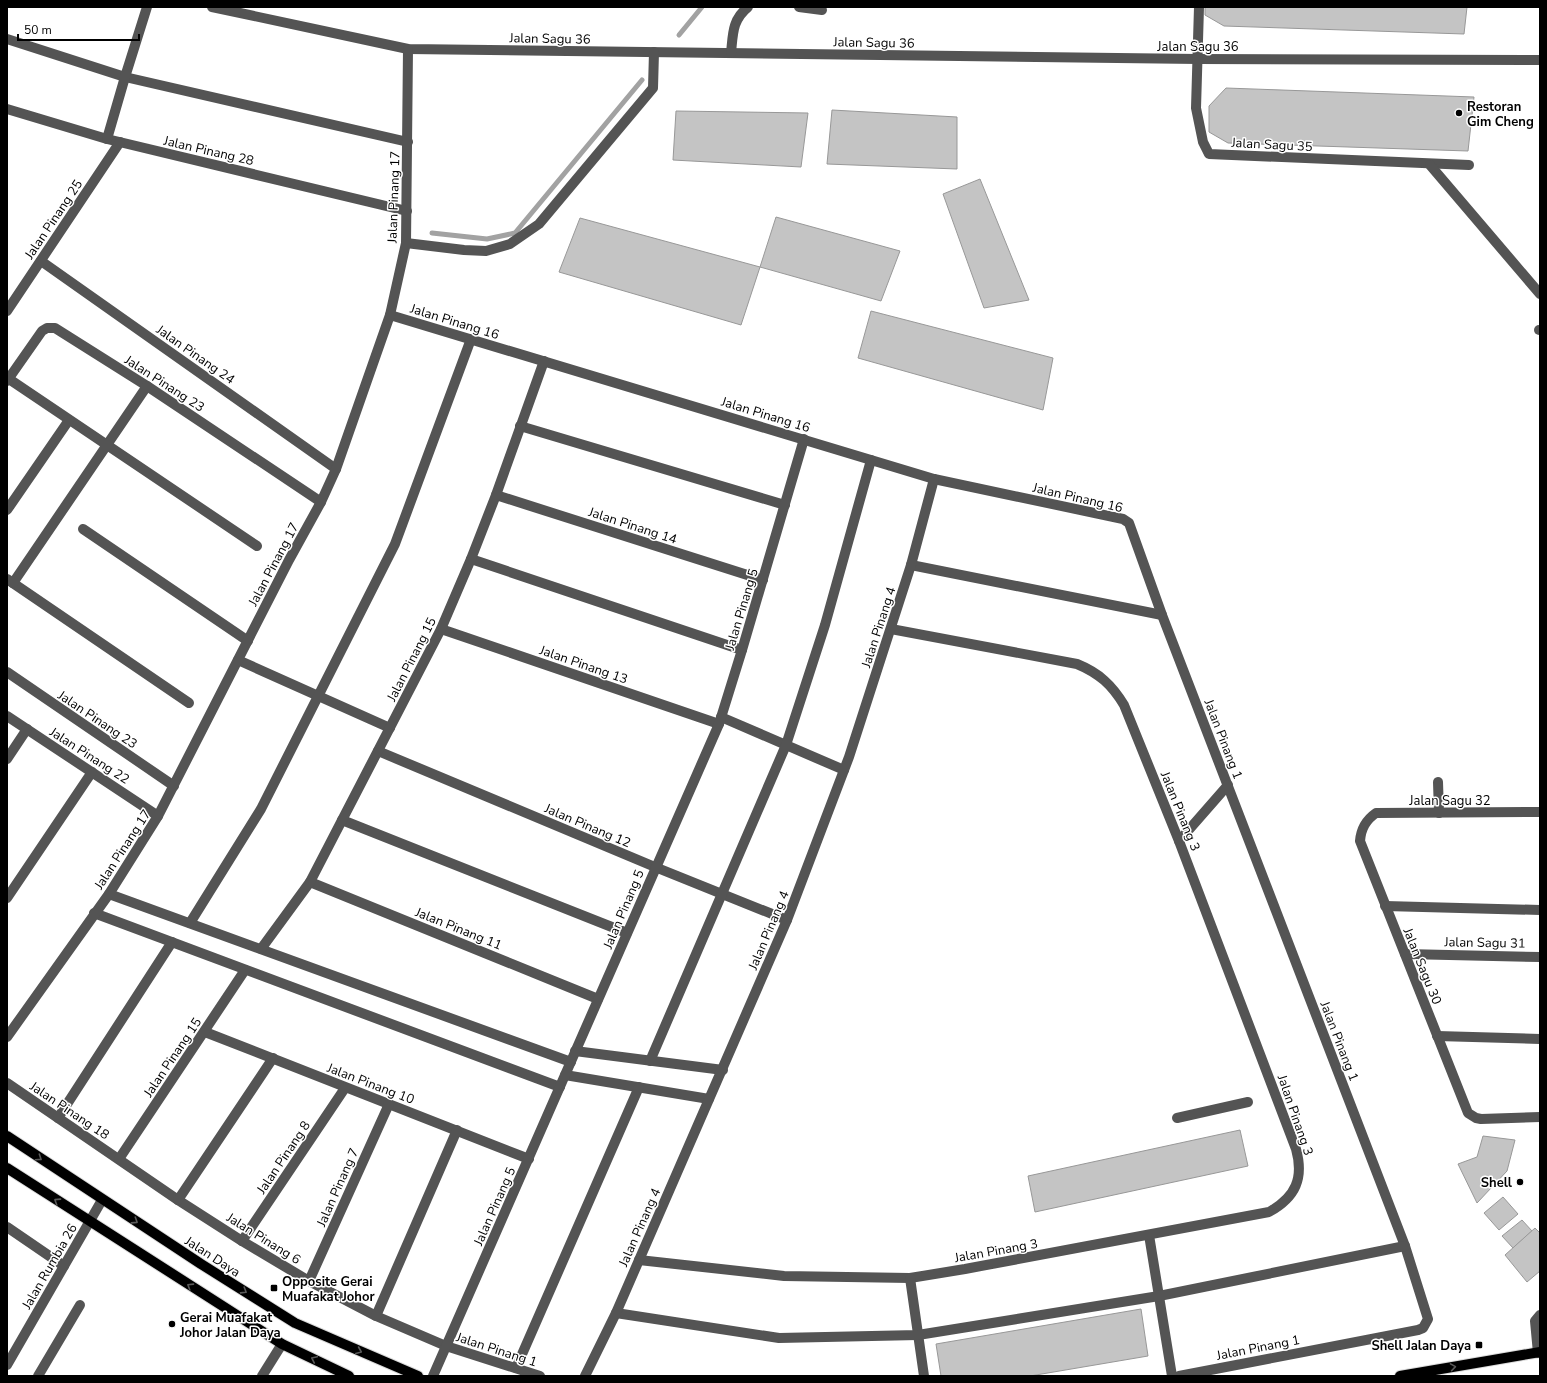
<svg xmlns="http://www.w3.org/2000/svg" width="1547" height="1383" viewBox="0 0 1547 1383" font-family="'Nunito Sans',sans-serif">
<rect width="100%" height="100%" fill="#fff"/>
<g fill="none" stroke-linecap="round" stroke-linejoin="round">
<!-- stream -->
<g stroke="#a2a2a2" stroke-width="5">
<polyline points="679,35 702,7"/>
<polyline points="432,233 487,239 515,233 642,80"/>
</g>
</g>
<!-- building -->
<g fill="#c4c4c4" stroke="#989898">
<polygon points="1205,7 1467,7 1464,34 1224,26 1205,15"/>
<polygon points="1226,88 1474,97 1468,151 1228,143 1209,132 1209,106"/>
<polygon points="832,110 957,117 957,169 827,164"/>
<polygon points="676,111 808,113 801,167 673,160"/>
<polygon points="980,179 1029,300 984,308 943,194"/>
<polygon points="776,217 900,251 881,301 760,267"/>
<polygon points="580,218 760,267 741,325 559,272"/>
<polygon points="871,311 1053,358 1043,410 858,358"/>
<polygon points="1240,1130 1248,1166 1035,1212 1028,1176"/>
<polygon points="1483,1136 1515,1140 1507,1171 1477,1203 1458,1164 1477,1157"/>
<polygon points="1503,1197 1518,1214 1499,1230 1484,1213"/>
<polygon points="1522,1220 1532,1231 1513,1248 1502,1236"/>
<polygon points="1535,1228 1540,1233 1540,1271 1527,1282 1505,1255"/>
<polygon points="1141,1309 1148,1356 1030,1376 941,1376 936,1344"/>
</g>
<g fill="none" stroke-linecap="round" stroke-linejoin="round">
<!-- major casing -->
<g stroke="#dbdbdb" stroke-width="12">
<g id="major">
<polyline points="7,1136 201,1264 295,1323 418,1376"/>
<polyline points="7,1168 282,1344 349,1376"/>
<polyline points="1400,1376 1540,1352"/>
</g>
</g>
<!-- minor -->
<g stroke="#545454" stroke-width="10">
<polyline points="212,7 408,49 1198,59 1540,60"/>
<polyline points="799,7 822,10"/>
<polyline points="1199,7 1196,108 1203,142 1209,154 1469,165"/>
<polyline points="7,39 125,77 408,142"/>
<path d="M731,53C733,34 732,20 748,7"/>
<polyline points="7,109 107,139 407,211"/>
<polyline points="107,139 125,77 147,7"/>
<polyline points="1430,165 1540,294"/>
<polyline points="406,243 464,250 486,251 510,244 539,224 653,88 654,52"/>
<polyline points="41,261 336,469"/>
<polyline points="7,311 120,142"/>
<polyline points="390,315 934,479 1123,519 1129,523 1162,615 1405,1246 1428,1319 1423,1328 1418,1330 1179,1376"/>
<polyline points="1539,330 1540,330"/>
<polyline points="9,379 257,546"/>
<polyline points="7,381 42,331 47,328 55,328 147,386 321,502"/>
<polyline points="520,426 785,505"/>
<polyline points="496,495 763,580"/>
<polyline points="7,510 69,420"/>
<polyline points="83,529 248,641"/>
<polyline points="471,559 742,650"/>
<polyline points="911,565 1162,615"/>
<polyline points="7,579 189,703"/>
<polyline points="13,583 147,386"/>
<polyline points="441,629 719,724"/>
<polyline points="238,660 390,728"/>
<polyline points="7,672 174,786"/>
<polyline points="7,716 158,816"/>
<polyline points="721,717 844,770"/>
<polyline points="378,751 655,867 787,920"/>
<polyline points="7,759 27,729"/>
<polyline points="1438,782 1439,813"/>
<path d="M1540,812L1376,813C1366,820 1361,828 1360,841L1468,1113L1476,1118L1481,1119L1540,1117"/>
<polyline points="342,820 627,933"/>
<polyline points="1179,841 1228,785"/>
<polyline points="310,882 598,999"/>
<polyline points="109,894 571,1062"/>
<polyline points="7,898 92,772"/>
<polyline points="1385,906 1540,910"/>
<polyline points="94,913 560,1087"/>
<polyline points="190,923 261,809 395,544 471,339"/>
<polyline points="261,949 310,882 441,629 471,559 496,495 544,361"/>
<polyline points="1405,954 1540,957"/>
<polyline points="205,1032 529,1159"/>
<polyline points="1437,1036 1540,1039"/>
<polyline points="7,1037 109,894 158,816 289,560 321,502 336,469 390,315 406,243 408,49"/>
<polyline points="575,1051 723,1070"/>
<polyline points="650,1061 786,745 825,625 871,460"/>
<polyline points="565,1075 709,1099"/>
<polyline points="7,1083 178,1200 242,1241 309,1281 376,1316 446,1346 540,1376"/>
<polyline points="58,1118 172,942"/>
<polyline points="1177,1118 1248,1102"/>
<polyline points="119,1159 245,970"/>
<polyline points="178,1200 273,1058"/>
<polyline points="7,1227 64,1266"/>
<polyline points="1149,1235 1172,1376"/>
<polyline points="242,1241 345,1088"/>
<path d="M639,1260L784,1276L910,1278L965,1269L1269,1212C1296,1197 1304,1178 1296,1149L1179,841L1124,705C1112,685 1099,673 1077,664L891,629"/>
<polyline points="910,1278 924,1376"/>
<polyline points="309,1281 389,1104"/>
<polyline points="616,1313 779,1338 918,1335 1159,1296 1405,1246"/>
<polyline points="376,1316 457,1130"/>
<polyline points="1538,1353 1535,1321 1540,1315"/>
<polyline points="7,1365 102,1200"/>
<polyline points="516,1368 639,1087"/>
<polyline points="38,1376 80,1305"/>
<polyline points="262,1376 282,1344"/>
<polyline points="433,1376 719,724 742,650 804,439"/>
<polyline points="585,1376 616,1313 787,920 849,757 911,565 934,479"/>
</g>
<!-- major -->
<use href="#major" stroke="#000" stroke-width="10"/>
</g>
<!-- one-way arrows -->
<defs><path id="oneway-chevron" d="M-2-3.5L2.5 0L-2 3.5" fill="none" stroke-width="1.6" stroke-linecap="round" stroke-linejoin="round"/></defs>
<g stroke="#595959">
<use href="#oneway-chevron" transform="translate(39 1158) rotate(34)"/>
<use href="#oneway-chevron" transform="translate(57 1201) rotate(-147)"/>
<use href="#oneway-chevron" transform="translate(135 1221) rotate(33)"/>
<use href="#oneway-chevron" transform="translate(190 1286) rotate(-148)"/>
<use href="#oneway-chevron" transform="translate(244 1291) rotate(32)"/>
<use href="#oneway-chevron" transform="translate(359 1351) rotate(23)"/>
<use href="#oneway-chevron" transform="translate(314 1359) rotate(-155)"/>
<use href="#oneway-chevron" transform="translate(1453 1367) rotate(-9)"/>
</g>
<!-- markers -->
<g fill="#000" stroke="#fff" stroke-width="1.5">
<circle cx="1459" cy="113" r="4"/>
<circle cx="1520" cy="1182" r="4"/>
<rect x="270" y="1284" width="8" height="8" rx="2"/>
<circle cx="172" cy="1324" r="4"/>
<rect x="1475" y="1341" width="8" height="8" rx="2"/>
</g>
<g text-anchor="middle" stroke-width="3" stroke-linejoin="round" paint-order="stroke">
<!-- street labels -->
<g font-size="13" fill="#000" stroke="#fff">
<text transform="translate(550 38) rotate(1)" y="5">Jalan Sagu 36</text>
<text transform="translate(874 42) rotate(1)" y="5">Jalan Sagu 36</text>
<text x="1198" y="51">Jalan Sagu 36</text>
<text transform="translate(1272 144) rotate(3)" y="5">Jalan Sagu 35</text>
<text transform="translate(209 150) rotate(13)" y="5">Jalan Pinang 28</text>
<text transform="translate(393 197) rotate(-88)" y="5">Jalan Pinang 17</text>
<text transform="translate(53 219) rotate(-56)" y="5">Jalan Pinang 25</text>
<text transform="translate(455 321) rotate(17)" y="5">Jalan Pinang 16</text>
<text transform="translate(196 354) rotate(35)" y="5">Jalan Pinang 24</text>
<text transform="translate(165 383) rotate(33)" y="5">Jalan Pinang 23</text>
<text transform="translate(766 414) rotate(17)" y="5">Jalan Pinang 16</text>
<text transform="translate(1078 497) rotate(13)" y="5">Jalan Pinang 16</text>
<text transform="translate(633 525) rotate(18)" y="5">Jalan Pinang 14</text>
<text transform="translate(273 564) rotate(-62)" y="5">Jalan Pinang 17</text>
<text transform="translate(741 609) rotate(-73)" y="5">Jalan Pinang 5</text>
<text transform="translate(878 627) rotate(-72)" y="5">Jalan Pinang 4</text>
<text transform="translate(411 659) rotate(-63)" y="5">Jalan Pinang 15</text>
<text transform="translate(584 664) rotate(19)" y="5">Jalan Pinang 13</text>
<text transform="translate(98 719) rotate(34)" y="5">Jalan Pinang 23</text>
<text transform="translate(1224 739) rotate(69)" y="5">Jalan Pinang 1</text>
<text transform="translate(90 755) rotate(33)" y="5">Jalan Pinang 22</text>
<text x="1450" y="805">Jalan Sagu 32</text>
<text transform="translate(1181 811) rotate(68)" y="5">Jalan Pinang 3</text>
<text transform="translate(588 825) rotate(23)" y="5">Jalan Pinang 12</text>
<text transform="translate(122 849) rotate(-57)" y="5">Jalan Pinang 17</text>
<text transform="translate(623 909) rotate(-67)" y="5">Jalan Pinang 5</text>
<text transform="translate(459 928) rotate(22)" y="5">Jalan Pinang 11</text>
<text transform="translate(768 930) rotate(-67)" y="5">Jalan Pinang 4</text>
<text transform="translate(1485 942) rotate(1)" y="5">Jalan Sagu 31</text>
<text transform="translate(1423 966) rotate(68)" y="5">Jalan Sagu 30</text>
<text transform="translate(1340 1041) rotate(69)" y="5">Jalan Pinang 1</text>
<text transform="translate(172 1057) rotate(-56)" y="5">Jalan Pinang 15</text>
<text transform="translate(371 1083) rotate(21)" y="5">Jalan Pinang 10</text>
<text transform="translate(70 1110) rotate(34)" y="5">Jalan Pinang 18</text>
<text transform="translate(1296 1115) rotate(71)" y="5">Jalan Pinang 3</text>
<text transform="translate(283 1157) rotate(-56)" y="5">Jalan Pinang 8</text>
<text transform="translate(337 1187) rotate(-66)" y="5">Jalan Pinang 7</text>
<text transform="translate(494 1206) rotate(-66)" y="5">Jalan Pinang 5</text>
<text transform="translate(639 1227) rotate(-66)" y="5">Jalan Pinang 4</text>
<text transform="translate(264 1238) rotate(32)" y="5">Jalan Pinang 6</text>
<text transform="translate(996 1250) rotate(-10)" y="5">Jalan Pinang 3</text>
<text transform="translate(213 1256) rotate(33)" y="5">Jalan Daya</text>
<text transform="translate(49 1266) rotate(-60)" y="5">Jalan Rumbia 26</text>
<text transform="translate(1258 1347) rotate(-11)" y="5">Jalan Pinang 1</text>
<text transform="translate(497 1349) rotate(18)" y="5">Jalan Pinang 1</text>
</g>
<!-- poi labels -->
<g font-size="13" font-weight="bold" fill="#000" stroke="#fff" text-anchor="start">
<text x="1467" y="111">Restoran<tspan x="1467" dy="15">Gim Cheng</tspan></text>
<text x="1512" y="1187" text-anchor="end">Shell</text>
<text x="282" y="1286">Opposite Gerai<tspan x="282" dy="15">Muafakat Johor</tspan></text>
<text x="180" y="1322">Gerai Muafakat<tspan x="180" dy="15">Johor Jalan Daya</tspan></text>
<text x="1471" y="1350" text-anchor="end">Shell Jalan Daya</text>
</g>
</g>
<!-- border -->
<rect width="1547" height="1383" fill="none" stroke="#000000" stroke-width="16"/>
<!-- scale -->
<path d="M18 34v6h121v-6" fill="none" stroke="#000000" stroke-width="2"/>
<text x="24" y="34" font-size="12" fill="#000000" stroke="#ffffff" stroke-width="3" paint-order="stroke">50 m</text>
</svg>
